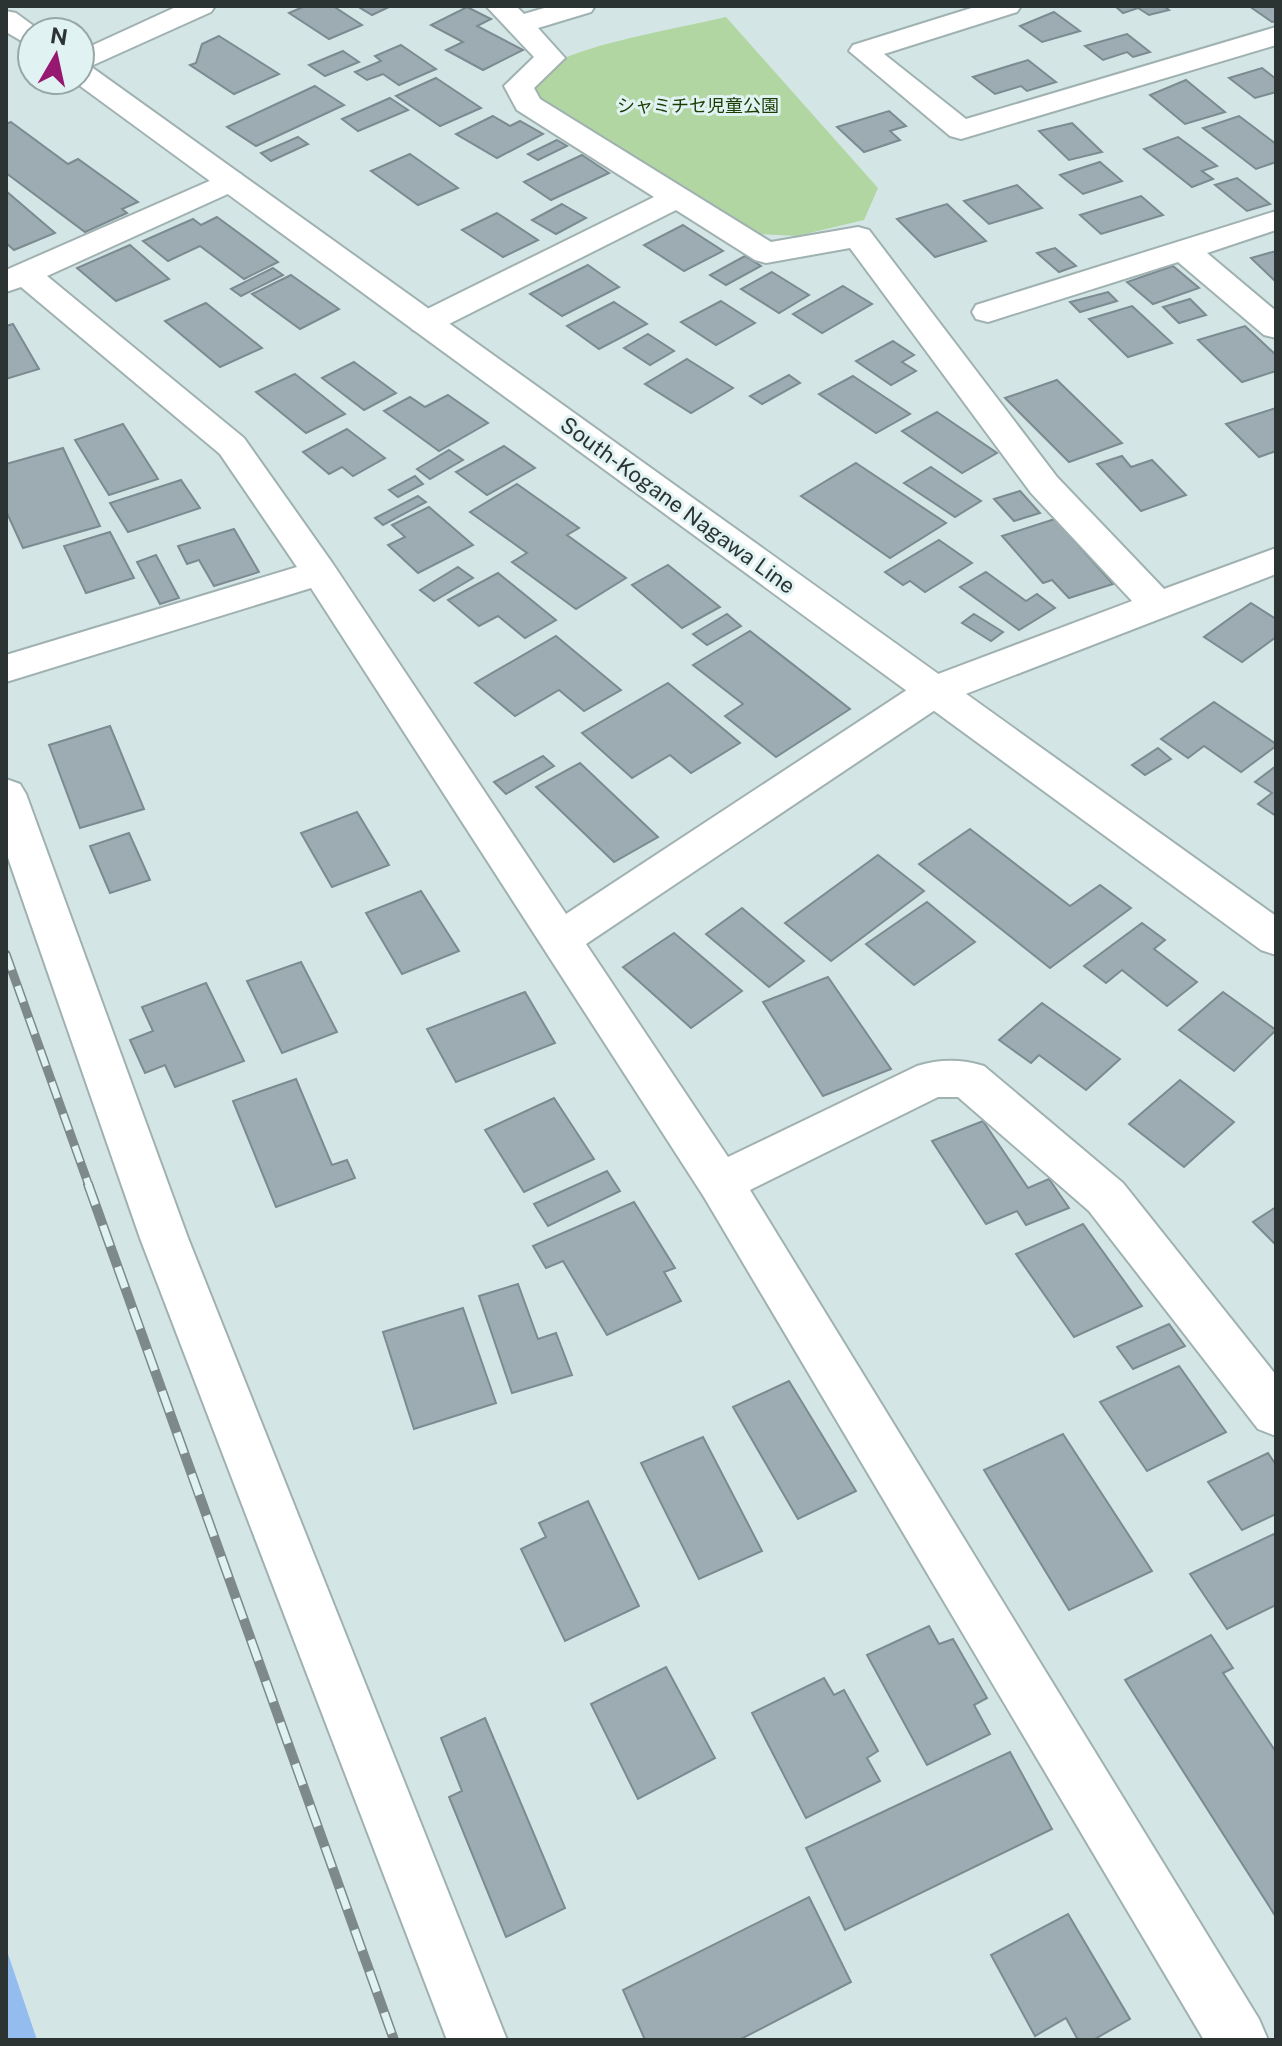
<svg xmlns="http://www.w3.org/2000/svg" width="1282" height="2046" viewBox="0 0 1282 2046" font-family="'Public Sans','Noto Sans JP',sans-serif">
<rect width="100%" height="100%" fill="#d3e6e5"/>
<!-- green -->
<path fill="#b2d6a1" d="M726,17L878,188L864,220L797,236L757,234L639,164L531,92C535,80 543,72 554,64C580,45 689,26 726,17Z"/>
<!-- water -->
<polygon fill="#94bcee" points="6,1948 37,2040 6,2040"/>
<!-- building -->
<g fill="#9dacb2" stroke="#7c8a91" stroke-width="2">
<polygon points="305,6 333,6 362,25 329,39 289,13"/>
<polygon points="357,6 391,6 372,15"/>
<polygon points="1115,6 1164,6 1169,10 1149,15 1138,8 1123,13"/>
<polygon points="1249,6 1276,6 1276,21 1272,22"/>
<polygon points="467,7 491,19 477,26 523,50 483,70 446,50 463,42 431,25"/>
<polygon points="1054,12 1080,31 1042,42 1020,26"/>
<polygon points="1127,34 1150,52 1133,57 1127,52 1103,60 1085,46"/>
<polygon points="219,36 279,74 234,94 190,65 196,63 202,44"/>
<polygon points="401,45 436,69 399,85 383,74 367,80 355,72 381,61 375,56"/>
<polygon points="343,51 359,62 325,76 309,65"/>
<polygon points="1028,60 1056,82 1027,91 1021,86 995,94 973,77"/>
<polygon points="1262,68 1276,79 1276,92 1255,98 1229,78"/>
<polygon points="436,78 481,108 440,126 396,96"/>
<polygon points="1186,80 1225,112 1185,124 1150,95"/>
<polygon points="315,86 344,105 256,146 227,127"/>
<polygon points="390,98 408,110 358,131 342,119"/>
<polygon points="889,111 906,126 890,131 900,140 864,152 837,127"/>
<polygon points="493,116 510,126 520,121 543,134 497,158 456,134"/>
<polygon points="1239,116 1276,144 1276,162 1256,169 1203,128"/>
<polygon points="11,122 68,164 78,159 138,202 122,209 127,213 85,232 6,173 6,124"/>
<polygon points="1072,123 1102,152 1069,160 1039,131"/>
<polygon points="298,137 308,144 271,161 261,153"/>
<polygon points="1178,137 1217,166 1202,171 1213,179 1192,187 1144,149"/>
<polygon points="557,140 567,146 538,160 528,154"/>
<polygon points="410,154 458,188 418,205 371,171"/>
<polygon points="582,155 609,173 551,200 524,182"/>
<polygon points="1100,162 1122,181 1083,194 1060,175"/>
<polygon points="1237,178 1270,204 1247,211 1215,185"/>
<polygon points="1017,185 1042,208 989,224 964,201"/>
<polygon points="6,191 55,233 14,250 6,243"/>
<polygon points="1141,196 1163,215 1101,234 1080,215"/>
<polygon points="562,204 586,218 556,234 532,220"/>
<polygon points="947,204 986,241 935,257 897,219"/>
<polygon points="497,213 538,240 503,257 462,230"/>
<polygon points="217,217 278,262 244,279 200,246 168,261 143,241 193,219 201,225"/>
<polygon points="683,225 723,251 684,271 644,245"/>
<polygon points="130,245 169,279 116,301 77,268"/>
<polygon points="1055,248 1076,266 1059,272 1037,253"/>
<polygon points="1276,251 1276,282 1251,258"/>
<polygon points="745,256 761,266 726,285 710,275"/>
<polygon points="588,265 619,287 562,316 530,294"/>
<polygon points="1173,266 1199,288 1153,304 1127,282"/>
<polygon points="273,268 283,275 241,296 231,289"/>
<polygon points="772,272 809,295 779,313 741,289"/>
<polygon points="291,275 339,309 300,329 252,294"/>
<polygon points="843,286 872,304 822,333 793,314"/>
<polygon points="1108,292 1117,301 1080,312 1070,302"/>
<polygon points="1190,299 1206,315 1179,323 1163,307"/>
<polygon points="721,301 755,323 716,345 681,322"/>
<polygon points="614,302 647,324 599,349 567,326"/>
<polygon points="206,303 262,348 220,367 165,321"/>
<polygon points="1132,306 1172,343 1128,357 1089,319"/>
<polygon points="13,324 39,369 6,379 6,326"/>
<polygon points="1245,326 1276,355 1276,371 1242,382 1198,340"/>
<polygon points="648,334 674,351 650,365 624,348"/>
<polygon points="893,341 914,355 902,362 916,371 891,385 856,361"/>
<polygon points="687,359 733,388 691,413 645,384"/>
<polygon points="354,362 396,393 364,410 322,378"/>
<polygon points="295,374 345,414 306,433 256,392"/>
<polygon points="789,375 800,383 762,404 750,396"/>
<polygon points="853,376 910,414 876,433 819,394"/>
<polygon points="1057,380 1122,443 1069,462 1005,398"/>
<polygon points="448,395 488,423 439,451 384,411 410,397 425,407"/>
<polygon points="1276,408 1276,451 1259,457 1226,424"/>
<polygon points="937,412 997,453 962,473 902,431"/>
<polygon points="123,424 158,479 109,495 75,440"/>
<polygon points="347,429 385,458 353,476 342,467 329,474 303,452"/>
<polygon points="504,446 535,468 487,495 456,472"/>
<polygon points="63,448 100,526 23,548 6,511 6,464"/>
<polygon points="449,450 463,460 430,479 417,469"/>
<polygon points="1122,456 1131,467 1152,460 1186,495 1141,511 1097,464"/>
<polygon points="856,463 946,523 890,558 801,496"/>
<polygon points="931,467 981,501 955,517 904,483"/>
<polygon points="415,476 423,484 398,497 389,490"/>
<polygon points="181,480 200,508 128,532 110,503"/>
<polygon points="517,484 579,528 567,535 626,578 576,609 512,562 527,553 470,512"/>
<polygon points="1020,491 1040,513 1014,521 994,499"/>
<polygon points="418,496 426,502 383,525 375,518"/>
<polygon points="429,507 473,545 418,573 388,545 405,537 392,525"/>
<polygon points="1055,519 1113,584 1069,598 1052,580 1043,583 1002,536"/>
<polygon points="234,529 259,572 214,586 199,560 187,564 178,546"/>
<polygon points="110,532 134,578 86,593 64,546"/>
<polygon points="939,540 972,563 925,592 910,581 903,585 885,572"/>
<polygon points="156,555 179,598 160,604 137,562"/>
<polygon points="668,565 720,607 682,628 632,585"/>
<polygon points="458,567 473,578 434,601 420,590"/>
<polygon points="986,572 1026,601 1037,594 1055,608 1019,630 960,587"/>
<polygon points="498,573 556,620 525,638 498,616 479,626 448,600"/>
<polygon points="1251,603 1276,619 1276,637 1242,662 1204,637"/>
<polygon points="727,614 741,626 707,645 693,634"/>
<polygon points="974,614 1003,632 991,641 962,623"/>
<polygon points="750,631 850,709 776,757 725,716 743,704 693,665"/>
<polygon points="556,636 621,690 584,711 559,690 515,716 475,683"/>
<polygon points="668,683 740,743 691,773 670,755 632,778 582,733"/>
<polygon points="1214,702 1276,744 1276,746 1241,772 1204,746 1188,758 1161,739"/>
<polygon points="110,726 144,809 80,828 49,745"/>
<polygon points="1158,748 1171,759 1145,775 1132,765"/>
<polygon points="543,756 554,766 506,794 494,782"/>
<polygon points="580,763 658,837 614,862 536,787"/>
<polygon points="1276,766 1276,816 1258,804 1272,793 1255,782"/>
<polygon points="357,812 389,865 332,887 301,833"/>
<polygon points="970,829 1070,906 1100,885 1131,908 1050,968 919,864"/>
<polygon points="129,833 150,880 110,893 90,846"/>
<polygon points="878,855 924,891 831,961 785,923"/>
<polygon points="421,891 459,951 402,974 366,913"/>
<polygon points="927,902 975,942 914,985 866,944"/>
<polygon points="742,908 804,961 769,987 706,934"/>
<polygon points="1142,923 1165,940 1154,949 1197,982 1167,1006 1122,970 1106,983 1084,966"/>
<polygon points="674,933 742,991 691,1028 623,967"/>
<polygon points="301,962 337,1032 282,1053 247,981"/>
<polygon points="828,977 891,1069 823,1096 763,1002"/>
<polygon points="206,983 244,1061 175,1087 165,1065 145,1073 130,1040 153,1031 142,1007"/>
<polygon points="525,992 555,1043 456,1082 427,1029"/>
<polygon points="1223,992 1276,1030 1234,1071 1179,1030"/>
<polygon points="1042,1003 1120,1059 1086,1090 1039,1055 1031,1063 999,1040"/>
<polygon points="296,1079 332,1165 347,1160 355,1178 276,1207 233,1101"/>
<polygon points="1180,1080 1234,1122 1184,1167 1129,1124"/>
<polygon points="554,1098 594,1159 524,1192 485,1130"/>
<polygon points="983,1121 1028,1188 1049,1179 1069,1208 1026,1225 1017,1211 986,1224 932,1141"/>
<polygon points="607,1171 620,1191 548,1226 534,1204"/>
<polygon points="634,1202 675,1268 664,1272 681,1301 607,1335 563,1261 546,1268 533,1246"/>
<polygon points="1276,1207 1276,1245 1253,1222"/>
<polygon points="1083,1224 1142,1306 1074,1337 1016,1254"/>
<polygon points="518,1284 538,1339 556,1333 572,1375 512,1393 479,1296"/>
<polygon points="463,1308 496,1403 414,1429 383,1332"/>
<polygon points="1169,1324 1185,1346 1133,1369 1117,1347"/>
<polygon points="1179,1366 1226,1432 1147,1471 1100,1402"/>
<polygon points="789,1381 856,1491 798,1519 733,1407"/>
<polygon points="1063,1434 1152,1571 1069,1610 984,1470"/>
<polygon points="703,1437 762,1551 699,1579 641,1463"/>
<polygon points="1268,1453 1276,1465 1276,1514 1242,1530 1208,1482"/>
<polygon points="588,1501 639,1606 565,1641 521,1549 546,1537 539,1523"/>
<polygon points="1276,1533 1276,1605 1227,1629 1190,1574"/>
<polygon points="929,1626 939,1644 953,1639 987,1698 974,1705 990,1734 927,1765 867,1655"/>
<polygon points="1211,1635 1233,1668 1223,1673 1276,1752 1276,1917 1125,1680"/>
<polygon points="666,1667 715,1758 638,1799 591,1704"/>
<polygon points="824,1678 834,1695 844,1690 878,1751 867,1758 880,1781 806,1818 752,1713"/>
<polygon points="485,1718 565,1908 506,1937 449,1797 462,1791 441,1738"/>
<polygon points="1010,1752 1052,1829 845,1930 806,1848"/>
<polygon points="809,1897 851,1982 739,2040 645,2040 623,1990"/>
<polygon points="1068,1914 1130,2019 1093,2040 1078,2040 1066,2018 1035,2036 991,1955"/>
</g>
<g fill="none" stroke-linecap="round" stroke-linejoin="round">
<!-- minor casing -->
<g stroke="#a0b1b1" stroke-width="4">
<g id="minor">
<polygon points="178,6 215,6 211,12 80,71 80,51"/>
<path d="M486,6H516L524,14L551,6H595L591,12L538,28L565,58L534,88L540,99L771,242L858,227L869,230L1057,477L1164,589L1276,548V574L950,700L586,944L728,1157L917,1066C939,1059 962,1059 984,1066L1123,1183L1276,1375V1436L1258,1429L1089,1211L958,1097H938L750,1190L1259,2019L1268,2040H1204L704,1197L311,588L6,682V655L297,567L220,454L21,287L6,292V270L230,172L241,174L245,181L241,188L47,276L244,438L333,564L566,914L922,680L1132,601L1031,493L850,248L766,263L755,260L676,210L437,330L425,333L413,330L408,323L413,316L654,197L517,110L504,86L534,57Z"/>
<polygon points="978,6 1021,6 1017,12 884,54 966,119 1276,27 1276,45 961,139 950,136 849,51 853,45"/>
<polygon points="1276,211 1276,230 1207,253 1276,311 1276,338 1264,335 1178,262 988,322 976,319 972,312 976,305"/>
<polygon points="6,779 20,784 26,794 188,1238 507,2040 447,2040 140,1238 6,852"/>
</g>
</g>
<!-- major casing -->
<g stroke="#a0b1b1" stroke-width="4">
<g id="major">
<polygon points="6,11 16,13 42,32 32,32 32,47 6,32"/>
<polygon points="80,63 90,66 1276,916 1276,955 1261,950 72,80 80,80"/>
</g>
</g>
<!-- minor -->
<use href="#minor" fill="#fff" fill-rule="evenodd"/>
<!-- major -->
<use href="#major" fill="#fff" fill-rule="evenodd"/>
<!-- rail-far1 casing -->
<g stroke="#7d8a89" stroke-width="9">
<polyline id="rail-far1" points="6,954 89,1186"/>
</g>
<!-- rail casing -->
<g stroke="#7d8a89" stroke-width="10">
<polyline id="rail" points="88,1184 394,2040"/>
</g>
<!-- rail-far1 -->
<use href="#rail-far1" stroke="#e0f3f2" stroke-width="6" stroke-dasharray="17" stroke-linecap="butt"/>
<!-- rail -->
<use href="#rail" stroke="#e0f3f2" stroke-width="7" stroke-dasharray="22" stroke-linecap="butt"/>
</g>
<g text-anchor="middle" stroke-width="6" stroke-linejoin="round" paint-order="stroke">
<!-- far-park labels -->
<g font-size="18" fill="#1b3d04" stroke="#e0f3f2">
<text x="698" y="112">シャミチセ児童公園</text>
</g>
<!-- street labels -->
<g font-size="22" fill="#2c3333" stroke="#e0f3f2">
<text transform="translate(678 505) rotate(36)" y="8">South-Kogane Nagawa Line</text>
</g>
</g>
<!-- border -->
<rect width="1282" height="2046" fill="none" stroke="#2c3333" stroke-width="16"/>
<!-- north arrow -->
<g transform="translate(56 56) rotate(9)"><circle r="38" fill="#e0f3f2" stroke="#98a6a6" stroke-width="2"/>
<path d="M0-6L14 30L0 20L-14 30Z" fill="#971870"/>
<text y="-12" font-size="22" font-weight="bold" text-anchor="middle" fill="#2c3333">N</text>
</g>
</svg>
